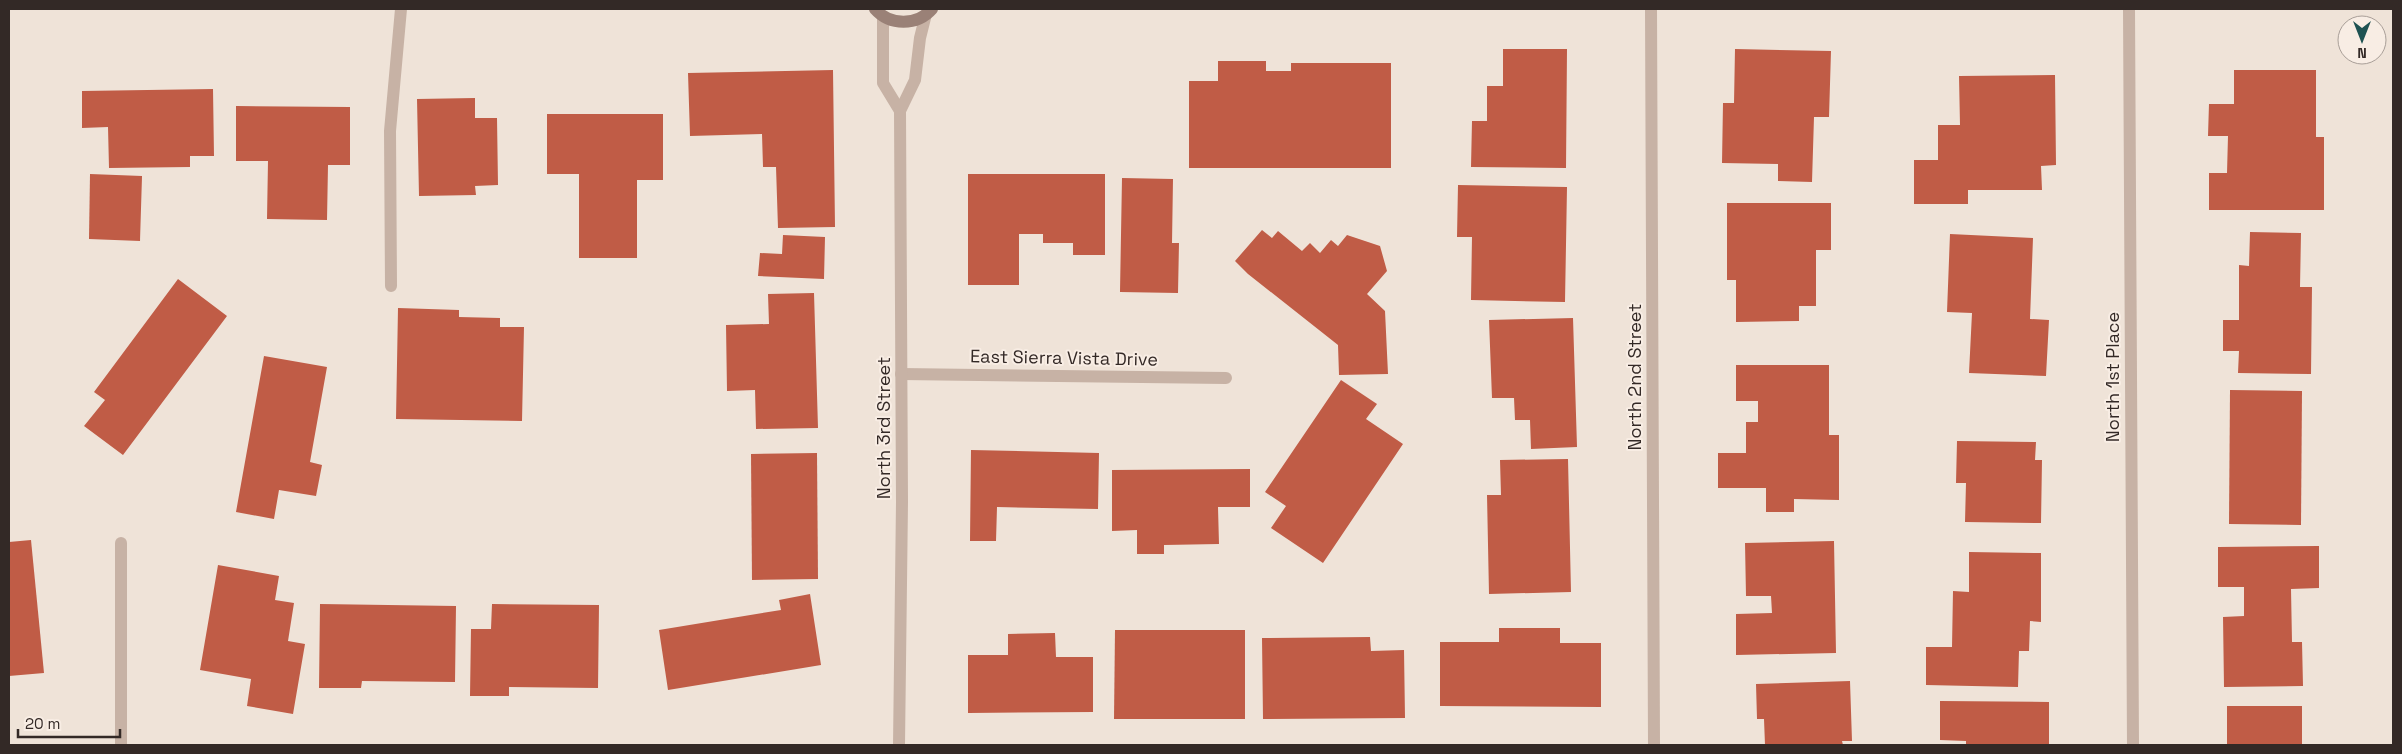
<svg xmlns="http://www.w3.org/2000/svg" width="2402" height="754" viewBox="0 0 2402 754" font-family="'Space Grotesk',sans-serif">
<rect width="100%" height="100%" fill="#efe3d8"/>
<!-- building -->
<g fill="#c05c46">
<polygon points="1503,49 1567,49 1566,168 1471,167 1472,121 1487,121 1487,86 1503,86"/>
<polygon points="1735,49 1831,51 1829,117 1814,117 1812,182 1778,181 1778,164 1722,163 1723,103 1734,103"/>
<polygon points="1218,61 1266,61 1266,71 1291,71 1291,63 1391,63 1391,168 1189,168 1189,81 1218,81"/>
<polygon points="833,70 835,227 778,228 776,167 763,167 762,134 690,136 688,73"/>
<polygon points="2234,70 2316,70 2316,137 2324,137 2324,210 2209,210 2209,173 2227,173 2228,136 2208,136 2209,104 2234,104"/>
<polygon points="2055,75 2056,165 2041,166 2042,190 1968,190 1968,204 1914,204 1914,160 1938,160 1938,125 1960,125 1959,76"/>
<polygon points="213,89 214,156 190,156 190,167 109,168 108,127 82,128 82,91"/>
<polygon points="475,98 475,118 497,118 498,185 475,186 476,195 419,196 417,99"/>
<polygon points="236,106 350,107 350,165 328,165 327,220 267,219 268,161 236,161"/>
<polygon points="547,114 663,114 663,180 637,180 637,258 579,258 579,174 547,174"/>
<polygon points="90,174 142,176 140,241 89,239"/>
<polygon points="968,174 1105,174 1105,255 1073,255 1073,243 1043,243 1043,234 1019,234 1019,285 968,285"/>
<polygon points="1122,178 1173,179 1172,243 1179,243 1178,293 1120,292"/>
<polygon points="1458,185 1567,187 1565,302 1471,300 1472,237 1457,237"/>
<polygon points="1727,203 1831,203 1831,250 1816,250 1816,306 1799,306 1799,321 1736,322 1736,280 1727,280"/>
<polygon points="1262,230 1272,238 1278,231 1302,251 1310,243 1320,253 1331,240 1338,246 1347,235 1380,246 1387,271 1367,294 1385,311 1388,374 1339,375 1338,345 1248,274 1235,261"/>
<polygon points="2250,232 2301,233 2300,287 2312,287 2311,374 2238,373 2239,351 2223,351 2223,320 2239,320 2239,265 2249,266"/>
<polygon points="1950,234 2033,238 2030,319 2049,320 2046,376 1969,373 1972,313 1947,312"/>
<polygon points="783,235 825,237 824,279 758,276 760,253 782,254"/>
<polygon points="178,279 227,316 123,455 84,426 105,400 94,392"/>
<polygon points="814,293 818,428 756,429 755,390 727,391 726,325 769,324 768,294"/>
<polygon points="398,308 459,310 459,317 500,318 500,327 524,327 522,421 396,419"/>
<polygon points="1573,318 1577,447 1531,449 1530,420 1515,420 1514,398 1492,398 1489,320"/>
<polygon points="264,356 327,367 310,462 322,465 316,496 279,490 274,519 236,512"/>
<polygon points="1736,365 1829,365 1829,435 1839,435 1839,500 1794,499 1794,512 1766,512 1766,488 1718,488 1718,453 1746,453 1746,422 1758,422 1758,401 1736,401"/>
<polygon points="1341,380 1377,404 1366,419 1403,444 1323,563 1271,528 1286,506 1265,492"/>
<polygon points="2230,390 2302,391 2301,525 2229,524"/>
<polygon points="1957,441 2036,442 2035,460 2042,460 2041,523 1965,522 1966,483 1956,483"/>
<polygon points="971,450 1099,453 1098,509 997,507 996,541 970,541"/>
<polygon points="817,453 818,579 752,580 751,454"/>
<polygon points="1568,459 1571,592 1489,594 1487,495 1501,495 1500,460"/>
<polygon points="1250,469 1250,507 1218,507 1219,544 1164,545 1164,554 1137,554 1137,530 1112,531 1112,470"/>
<polygon points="31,540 44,673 9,676 9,542"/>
<polygon points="1834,541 1836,653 1736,655 1736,614 1772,613 1771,596 1746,596 1745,543"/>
<polygon points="2319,546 2319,588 2291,589 2292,642 2302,642 2303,686 2224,687 2223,617 2244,616 2244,587 2218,587 2218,547"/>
<polygon points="1969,552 2041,553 2041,622 2030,621 2029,651 2019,651 2018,687 1926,685 1926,647 1952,647 1953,591 1969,592"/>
<polygon points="218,565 279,576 275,600 294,603 288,641 305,644 293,714 247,706 251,679 200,670"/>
<polygon points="810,594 821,665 668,690 659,630 781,610 779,600"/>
<polygon points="320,604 456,606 455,682 362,681 361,688 319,688"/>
<polygon points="492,604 599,605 598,688 509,687 509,696 470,696 471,629 491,629"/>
<polygon points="1499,628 1560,628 1560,643 1601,643 1601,707 1440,706 1440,642 1499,642"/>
<polygon points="1115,630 1245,630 1245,719 1114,719"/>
<polygon points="1055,633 1056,657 1093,657 1093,712 968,713 968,655 1008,655 1008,634"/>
<polygon points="1370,637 1371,651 1404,650 1405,718 1263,719 1262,638"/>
<polygon points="1850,681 1852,741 1842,741 1843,745 1765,745 1764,719 1757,719 1756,684"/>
<polygon points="1940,701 2049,702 2049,745 1966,745 1966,741 1940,740"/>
<rect x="2227" y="706" width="75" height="39"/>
</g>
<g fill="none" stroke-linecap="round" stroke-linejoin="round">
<!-- lane -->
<polyline stroke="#c7b2a5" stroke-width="12" points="391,286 390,131 401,9"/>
<!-- street -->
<g stroke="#c7b2a5" stroke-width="12">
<polyline points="1651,9 1654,745"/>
<polyline points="2129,9 2133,745"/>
<polyline points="883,16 883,83 900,111"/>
<polyline points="901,374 1226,378"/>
<polyline points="121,543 121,745"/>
<polyline points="899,745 902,502 900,111 915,80 920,38 926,14"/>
</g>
<!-- secondary -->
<path stroke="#9a8177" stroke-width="12" d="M875,9C890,26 917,26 932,9"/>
</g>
<g text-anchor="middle" stroke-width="4" stroke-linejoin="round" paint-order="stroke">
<!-- street labels -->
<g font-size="18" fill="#332926" stroke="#f8ede4">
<text transform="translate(1064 358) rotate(1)" y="6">East Sierra Vista Drive</text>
<text transform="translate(1635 377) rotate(-90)" y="6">North 2nd Street</text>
<text transform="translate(2113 377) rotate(-90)" y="6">North 1st Place</text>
<text transform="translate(884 428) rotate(-90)" y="6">North 3rd Street</text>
</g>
</g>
<!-- border -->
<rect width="2402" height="754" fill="none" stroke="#332926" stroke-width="20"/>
<!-- north arrow -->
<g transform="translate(2362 40) rotate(180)"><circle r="24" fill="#f8ede4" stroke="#a99f98"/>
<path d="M0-4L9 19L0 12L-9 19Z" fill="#1e5252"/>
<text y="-8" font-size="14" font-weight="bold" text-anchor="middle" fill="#332926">N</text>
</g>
<!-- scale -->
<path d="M18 729v8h102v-8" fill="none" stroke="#332926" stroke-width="2.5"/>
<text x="25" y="729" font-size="15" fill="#332926" stroke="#f8ede4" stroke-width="4" paint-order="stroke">20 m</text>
</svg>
